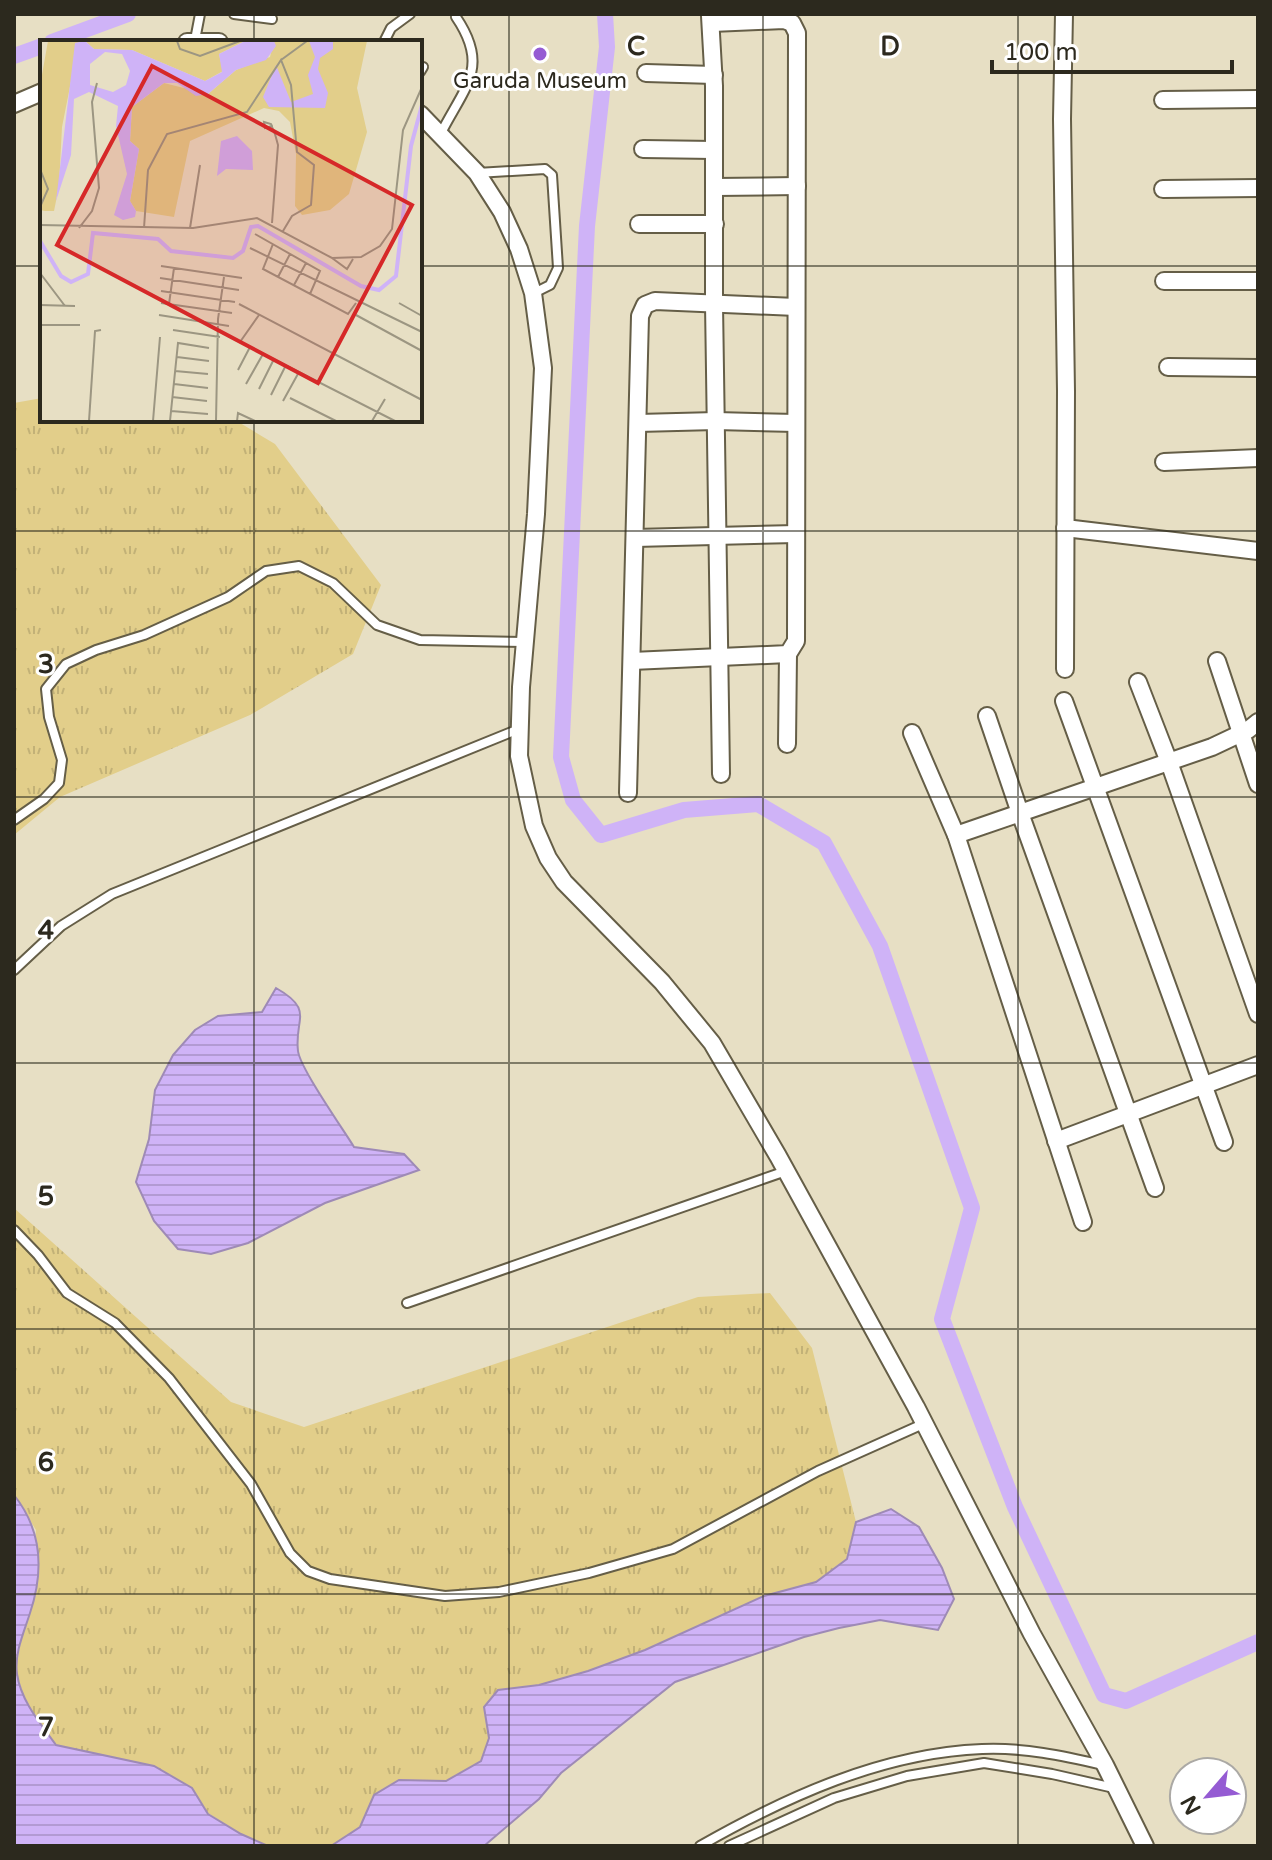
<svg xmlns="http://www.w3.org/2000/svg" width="1272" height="1860" viewBox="0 0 1272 1860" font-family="'Varela Round',sans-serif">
<defs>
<pattern id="grass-tufts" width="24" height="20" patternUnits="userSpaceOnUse" patternTransform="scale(2)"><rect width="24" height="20" fill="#e2ce8a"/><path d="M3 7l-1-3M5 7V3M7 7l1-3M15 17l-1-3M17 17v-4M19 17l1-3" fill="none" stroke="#c2b177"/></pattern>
<pattern id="water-rules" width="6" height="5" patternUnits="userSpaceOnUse" patternTransform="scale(2)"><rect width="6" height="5" fill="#cfb3f7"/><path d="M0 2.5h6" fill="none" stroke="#b29ad3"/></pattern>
</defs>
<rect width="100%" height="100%" fill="#e7dfc4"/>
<!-- grass -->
<g fill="url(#grass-tufts)">
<polygon points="42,398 42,420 235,420 275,444 381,585 353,654 250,715 60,797 14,835 14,403"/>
<polygon points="14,1208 231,1402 304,1427 698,1297 770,1293 812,1348 856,1522 847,1559 816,1582 764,1596 645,1650 588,1671 539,1685 498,1691 484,1707 489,1738 481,1761 446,1781 399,1780 374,1795 360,1827 331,1846 268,1846 241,1834 208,1813 192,1788 56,1745 25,1700 16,1672 21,1639 31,1609 36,1530 14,1495"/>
</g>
<!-- water -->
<g fill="url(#water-rules)" stroke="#9e8ab6" stroke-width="2">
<path d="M276,988C315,1010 294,1019 298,1051C300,1068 343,1129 354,1147L404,1154L419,1170L325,1203L248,1243L211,1254L178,1249L154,1221L136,1182L149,1139L155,1090L173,1055L195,1030L218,1016L262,1012Z"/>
<path d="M14,1495C42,1530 44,1571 30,1613C24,1632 14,1654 17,1674C21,1701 40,1723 56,1745L154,1766L192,1788L208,1814L241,1834L268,1846H14Z"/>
<polygon points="891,1509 919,1527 942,1568 954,1599 938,1630 880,1620 839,1628 804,1637 675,1682 561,1773 539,1799 484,1846 331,1846 360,1827 374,1795 399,1780 446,1781 481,1761 489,1738 484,1707 498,1690 539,1685 588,1671 645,1650 764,1596 816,1582 847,1559 856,1522"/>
</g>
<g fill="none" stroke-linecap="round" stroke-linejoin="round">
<!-- canal -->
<g stroke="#cfb3f7" stroke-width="16">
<polyline points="605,14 607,47 587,226 561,757 573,800 601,835 684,810 758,804 824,843 880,946 972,1208 942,1319 1015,1507 1104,1695 1126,1701 1258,1642"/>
<polyline points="52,42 128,14"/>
<polyline points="14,56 42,46"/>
</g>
<!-- lane casing -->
<g stroke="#655e47" stroke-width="12">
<g id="lane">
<polyline points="234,14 272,19"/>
<polyline points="195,40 200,14"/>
<polyline points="384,42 391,28 410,14"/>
<polyline points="420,72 423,67"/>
<path d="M441,133C465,86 490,67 456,17"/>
<polyline points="477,173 545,169 552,175 558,268 550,285 534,293"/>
<polyline points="14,820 44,799 59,783 62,760 49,717 46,689 66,664 96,650 144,635 228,597 266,571 299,566 333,583 377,625 420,640 525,642"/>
<polyline points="14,970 61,926 112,894 519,729"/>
<polyline points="14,1230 38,1255 67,1293 115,1323 169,1378 251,1484 290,1553 308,1571 330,1579 445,1596 499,1592 589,1573 673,1549 818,1471 923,1424"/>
<polyline points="407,1303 786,1171"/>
<path d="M700,1846C786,1797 882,1753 982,1749C1022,1747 1064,1756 1103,1765"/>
<polyline points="729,1846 834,1798 907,1776 984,1763 1052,1774 1114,1788"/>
</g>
</g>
<!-- street casing -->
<g stroke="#655e47" stroke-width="20">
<g id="street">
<polyline points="1064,14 1062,119 1066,391 1065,669"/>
<polyline points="710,16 714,86 714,304 721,774"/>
<polyline points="187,42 219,42"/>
<polyline points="646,73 714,75"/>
<polyline points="1163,100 1258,99"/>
<polyline points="14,104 42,92"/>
<polyline points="420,114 477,173 502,212 519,249 533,293 543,368 536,514 521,687 519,756 534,826 548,858 564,882 662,982 712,1043 778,1156 916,1407 1032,1634 1105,1765 1145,1846"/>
<polyline points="643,149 714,150"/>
<polyline points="715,187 797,186"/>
<polyline points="1163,189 1258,188"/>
<polyline points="639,224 715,224"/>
<polyline points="1164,281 1258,281"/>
<polyline points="1168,367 1258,368"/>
<polyline points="638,423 716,421 796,423"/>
<polyline points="1164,462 1258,458"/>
<polyline points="1065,528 1258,551"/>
<polyline points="635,538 796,534"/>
<polyline points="632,661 788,654 796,641 797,33 792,23 784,20 712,23"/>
<polyline points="1217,661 1258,784"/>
<polyline points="1138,682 1169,762 1258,1014"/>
<polyline points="1064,701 1224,1142"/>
<polyline points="987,716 1020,813 1155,1188"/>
<polyline points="912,733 956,835 1083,1222"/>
<polyline points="787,744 788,654"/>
<polyline points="628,793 640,316 645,305 655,301 796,307"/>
<polyline points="956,835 1212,747 1248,730 1258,722"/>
<polyline points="1056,1141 1258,1065"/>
</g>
</g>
<!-- lane -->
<use href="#lane" stroke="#fff" stroke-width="8"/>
<!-- street -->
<use href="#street" stroke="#fff" stroke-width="16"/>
</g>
<!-- grid -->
<path fill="none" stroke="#2c291e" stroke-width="2" stroke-opacity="0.55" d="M254,14V42M509,14V1846M763,14V1846M1018,14V1846M14,266H42M420,266H1258M254,420V1846M14,531H1258M14,797H1258M14,1063H1258M14,1329H1258M14,1594H1258"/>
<!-- markers -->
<circle fill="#955bd3" stroke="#fff" stroke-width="3" cx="540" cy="54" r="8"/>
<g text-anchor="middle" stroke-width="6" stroke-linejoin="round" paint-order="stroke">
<!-- poi labels -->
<g font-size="22" fill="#2c291e" stroke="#fff">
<text x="540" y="88">Garuda Museum</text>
</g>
</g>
<!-- overview -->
<g transform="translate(40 40)">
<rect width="382" height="382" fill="#e7dfc4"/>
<path d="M8,1H39L22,87L19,146L14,171H5L0,170V46ZM45,1H205L179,14L183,31L165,41L92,10L54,9ZM234,1H327L317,48L327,92L309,154L290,170L262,175L255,166L256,114L250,82L239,71L224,68L150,101L134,177L96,171L90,161L99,109L90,101L92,67L124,43L168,54L196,30L230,17Z" fill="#e2ce8a"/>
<path d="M45,1L54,9L92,10L165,41L182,32L179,14L205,1H234L236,6L226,20L196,30L168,54L156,56L137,43H124L92,67L90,101L99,109L90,161L96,171L95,177L83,180L74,175L87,134L76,86L78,66L49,52L34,59L31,115L16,161L35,3ZM65,12L82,14L90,31L86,45L73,52L50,45V24ZM269,1H293V9L280,18L278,29L288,53L285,68L229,67L223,57L236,25L251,62L273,54L268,35L275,17ZM197,96L212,111L213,130L186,129L177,136L181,101Z" fill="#cfb3f7" fill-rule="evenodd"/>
<path fill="none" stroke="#cfb3f7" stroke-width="4" d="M0,201L21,236L31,242L48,234L53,193L118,199L131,211L193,218L203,211L211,187L218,186L321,246L339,250L356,236L371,106L382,65"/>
<path fill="none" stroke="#9c9682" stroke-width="2" d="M137,1L140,9L160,16L200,1M241,20L267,1M0,129L8,149L0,167M232,183L238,105L235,94L232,87V86L231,84L224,82L225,88L232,86M0,185L153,188L217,178L292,218L321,217L340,206L352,189L363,90L382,47M39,188L52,171L59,148L52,62L57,43M104,188L108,130L127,94L207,72L241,20L251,45L257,112L274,125L271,165L252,176L243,191M150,188L160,125M215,194L280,231L270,254M233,204L223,229L308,274L316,263M210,208L382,292M292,218L307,229L313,219M121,226L202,238M0,233L25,266M238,237L250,214M120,238L199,250M254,245L266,223M121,251L195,262M121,263L192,273M359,263L382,276M129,264L134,228M199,264L382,360M0,265L35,266M119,275L189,286M316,275L382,311M0,285H40M133,290L180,297M188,296L355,381M200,302L219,275M137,317L169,321M198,330L210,307M135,331L168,334M134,344L168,348M206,344L223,314M219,349L234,319M231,355L246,325M132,357L167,361M250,358L296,381M243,361L259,332M131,371L168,374M49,381L55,291L61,290M113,381L120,297M130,381L138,303L169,308M176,381L178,279L184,237M197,381L198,373L215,381M332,381L345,359"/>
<path fill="#d62828" fill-opacity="0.15" stroke="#d62828" stroke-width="4" d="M112,26L372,165L278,343L17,205Z"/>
<rect width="382" height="382" fill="none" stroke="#2c291e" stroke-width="4"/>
</g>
<g font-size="26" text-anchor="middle" font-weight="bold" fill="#2c291e" stroke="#fff" stroke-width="6" stroke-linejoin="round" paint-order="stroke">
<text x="636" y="55">C</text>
<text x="890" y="55">D</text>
<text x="46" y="673">3</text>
<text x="46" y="939">4</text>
<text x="46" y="1205">5</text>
<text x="46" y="1471">6</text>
<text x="46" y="1736">7</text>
</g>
<!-- border -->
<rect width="1272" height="1860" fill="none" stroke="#2c291e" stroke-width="32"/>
<!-- north arrow -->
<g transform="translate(1208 1796) rotate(242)"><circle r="38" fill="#ffffff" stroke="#aba9a5" stroke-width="2"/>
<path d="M0-6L14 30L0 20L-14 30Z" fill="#955bd3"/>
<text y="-12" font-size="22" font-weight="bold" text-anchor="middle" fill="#2c291e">N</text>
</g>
<!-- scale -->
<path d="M992 60v12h240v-12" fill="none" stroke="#2c291e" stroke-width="4"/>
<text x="1004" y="60" font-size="24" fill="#2c291e" stroke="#ffffff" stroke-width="6" paint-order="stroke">100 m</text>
</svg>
